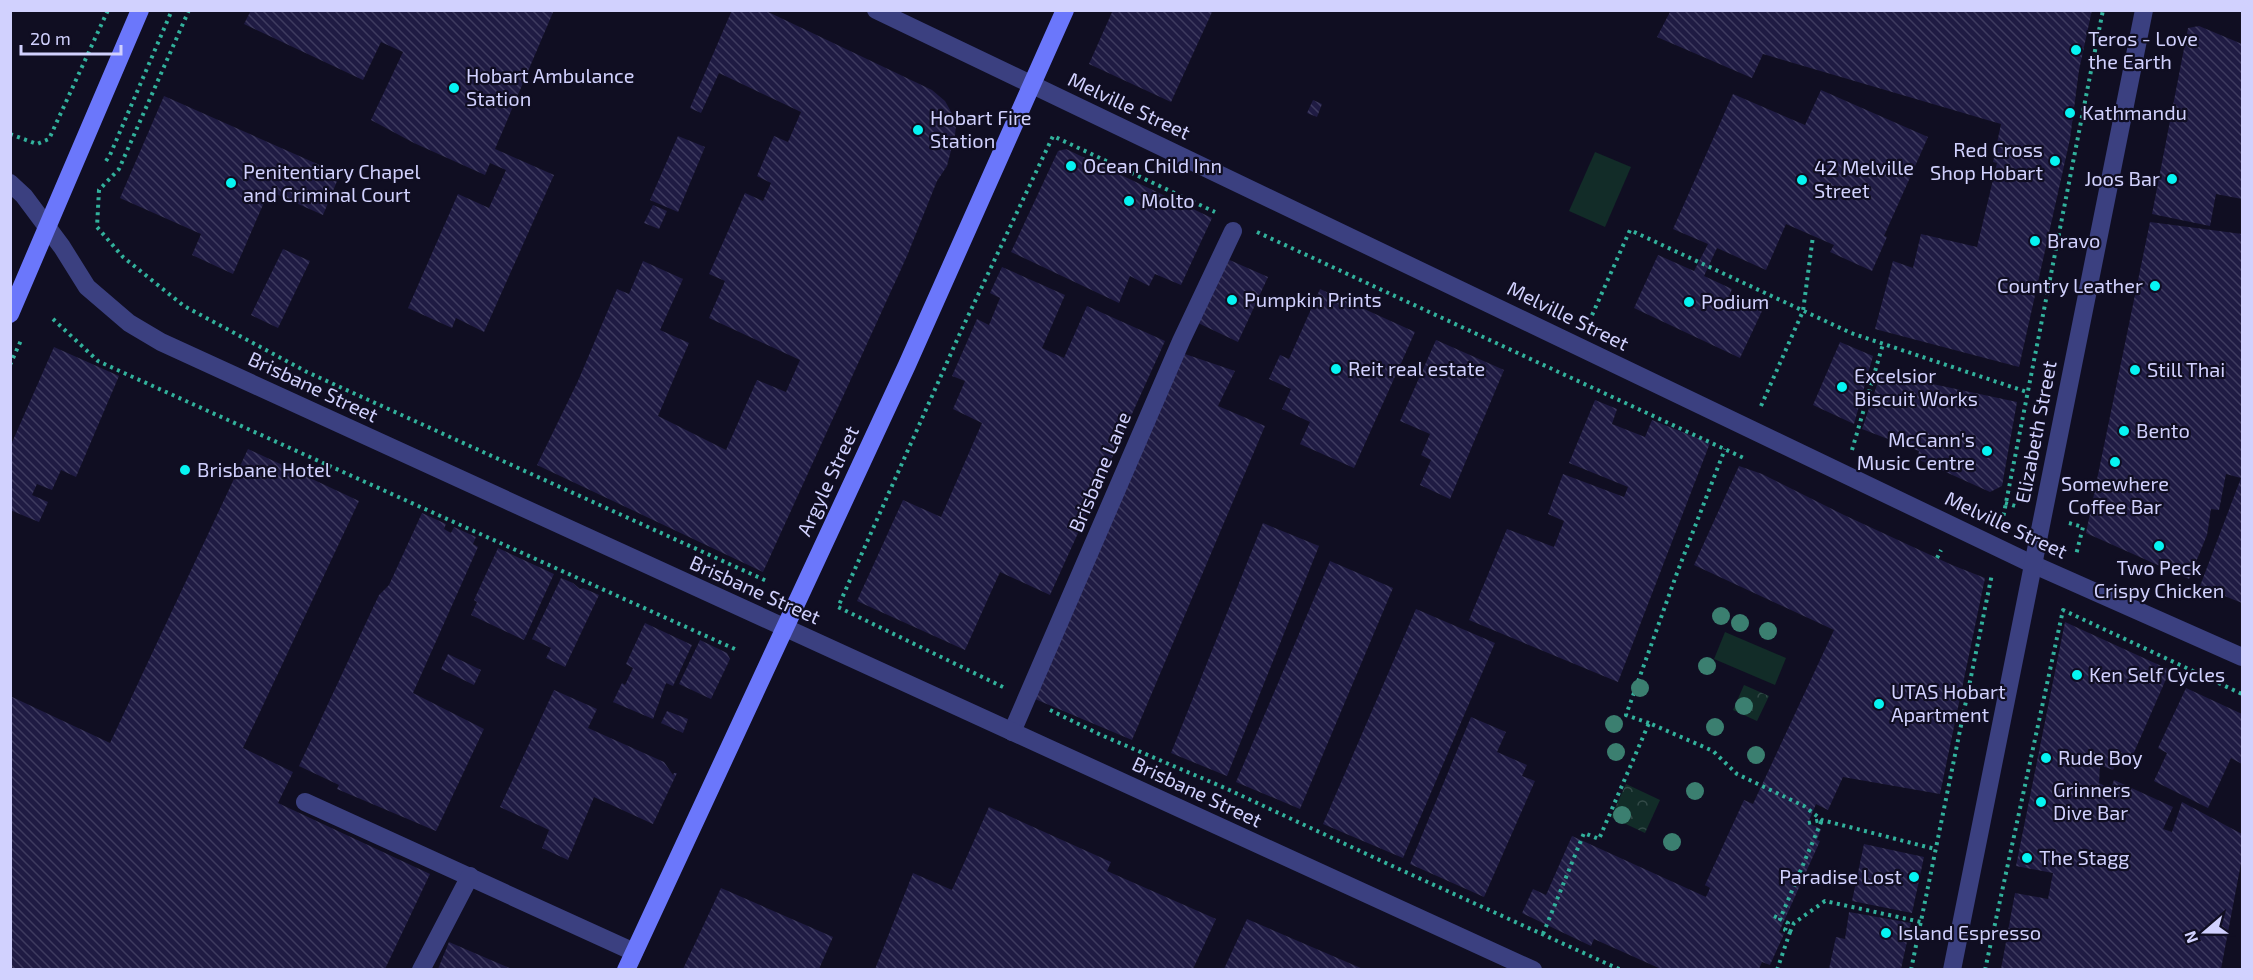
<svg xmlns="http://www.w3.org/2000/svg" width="2253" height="980" viewBox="0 0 2253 980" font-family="'Exo 2',sans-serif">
<defs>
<pattern id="forest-crowns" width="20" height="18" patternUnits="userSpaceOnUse" patternTransform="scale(1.5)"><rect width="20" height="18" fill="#122c28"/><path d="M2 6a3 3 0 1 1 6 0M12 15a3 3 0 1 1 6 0" fill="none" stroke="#334a48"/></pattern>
<pattern id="building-back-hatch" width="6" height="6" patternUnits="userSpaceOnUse" patternTransform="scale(1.5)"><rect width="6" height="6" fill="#1f1b43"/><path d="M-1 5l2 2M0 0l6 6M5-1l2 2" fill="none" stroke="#3e3b5f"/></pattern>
</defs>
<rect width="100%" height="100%" fill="#100e22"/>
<!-- grass -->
<g fill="#122c28">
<polygon points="1595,152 1631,167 1605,227 1569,211"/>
<polygon points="1725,632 1786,658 1775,685 1714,659"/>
</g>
<!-- forest -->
<g fill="url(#forest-crowns)">
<polygon points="1744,685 1769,696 1757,721 1733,710"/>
<polygon points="1626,784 1660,800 1645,833 1611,817"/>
</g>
<!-- building -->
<g fill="url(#building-back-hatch)">
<polygon points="251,10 554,10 495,149 554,175 484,332 456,318 452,328 408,308 458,194 489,208 506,170 490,163 485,175 414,143 371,120 403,52 381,42 363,80 244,24"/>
<polygon points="732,10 764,10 932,90 945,101 954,117 956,125 955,135 947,166 937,181 907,256 763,572 537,465 578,381 617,289 629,294 643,261 683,279 660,330 689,343 658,416 726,450 757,380 786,392 800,360 709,318 725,281 709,274 745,193 763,201 771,183 757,176 774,136 788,142 801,112 719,73 701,113 690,108"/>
<polygon points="1113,10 1213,10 1171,102 1089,64"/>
<polygon points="1671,10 2092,10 2079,70 2070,139 2019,367 1875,329 1893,261 1913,268 1921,234 1977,247 1997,163 1993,162 2001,124 1763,54 1752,78 1657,37"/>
<polygon points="2199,26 2242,44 2242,199 2216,194 2210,226 2152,214 2188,28"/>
<polygon points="1821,90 1928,137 1884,236 1887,237 1872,271 1830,252 1834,245 1786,224 1766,270 1717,248 1704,276 1732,289 1729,296 1762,311 1740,358 1634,308 1658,255 1694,271 1708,244 1673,229 1733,94 1805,125"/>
<polygon points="164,96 340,174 323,215 269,191 233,274 192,255 201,234 120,198"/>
<polygon points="1313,100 1322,104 1317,117 1307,113"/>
<polygon points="678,136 705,147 678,212 650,200"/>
<polygon points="1066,149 1212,218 1181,285 1155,274 1149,286 1130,276 1119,303 1011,252 1058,151"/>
<polygon points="653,205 667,211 659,229 644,223"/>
<polygon points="2150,222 2242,234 2242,603 2200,586 2241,478 2226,474 2219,510 2211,509 2207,535 2189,579 2086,533"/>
<polygon points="283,249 310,261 278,328 251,315"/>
<polygon points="1225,258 1268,277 1238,342 1196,322"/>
<polygon points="1002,267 1065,295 1042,348 1064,358 1087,306 1165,341 1050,595 1000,572 965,650 857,601 903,500 941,517 982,423 953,409 965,381 952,376 977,319 989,325 1000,298 990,293"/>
<polygon points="1320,289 1415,332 1354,468 1300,444 1310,422 1282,409 1291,389 1269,379 1280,355 1289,359"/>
<polygon points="1436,340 1504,370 1450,499 1420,485 1431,460 1421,455 1430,434 1400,421"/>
<polygon points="1840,342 1873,356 1854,424 1813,405"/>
<polygon points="54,347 119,376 76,477 61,470 52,490 37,484 32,495 48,502 39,522 10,510 10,447"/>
<polygon points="1182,353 1235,371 1218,406 1265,426 1132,740 1035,699"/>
<polygon points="1881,373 2017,402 2002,486 1990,492 1917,459 1919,451 1862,429"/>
<polygon points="1595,400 1617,409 1612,424 1645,437 1652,420 1710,443 1618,682 1469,620 1507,529 1554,547 1564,521 1548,514 1563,474 1624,497 1628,487 1569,463"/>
<polygon points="248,449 359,501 243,748 293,772 278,803 430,874 385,969 10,969 10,696 110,743"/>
<polygon points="1739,466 1762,474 1844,515 1952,565 1985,578 1940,794 1843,777 1828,810 1816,804 1808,823 1821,829 1817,840 1820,841 1779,932 1784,934 1770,965 1762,962 1759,969 1661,969 1594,939 1591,946 1522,913 1533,889 1546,895 1572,836 1706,897 1710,888 1705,885 1744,800 1753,804 1834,630 1694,565"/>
<polygon points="422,513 446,524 444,529 451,533 454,527 476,537 473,544 478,547 413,693 484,729 436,831 337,789 339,785 299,766 379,595 389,585"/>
<polygon points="1263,523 1319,546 1227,776 1171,753"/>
<polygon points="498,548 554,574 524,640 471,615 477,602 474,600"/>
<polygon points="1330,561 1393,588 1300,809 1236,782"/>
<polygon points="561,578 573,583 580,589 583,588 599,595 565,667 546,658 551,648 532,639"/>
<polygon points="1416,609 1495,643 1403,858 1323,824"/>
<polygon points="2065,622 2170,670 2132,757 2121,753 2113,770 2100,765 2099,783 2111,789 2114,780 2173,807 2163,829 2172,832 2182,802 2242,834 2242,858 2221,969 2001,969 2015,893 2048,899 2053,873 2016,866"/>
<polygon points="645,623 692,645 673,686 666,683 653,719 613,702 622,683 625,685 633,668 626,664"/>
<polygon points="700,640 727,653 730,659 711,699 679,684"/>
<polygon points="448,654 481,670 474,685 441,669"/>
<polygon points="2186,688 2242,714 2242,764 2231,758 2208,808 2154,781 2167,753 2158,748"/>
<polygon points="554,690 597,709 588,728 664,762 673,775 674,773 677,773 653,824 594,797 568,860 542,848 549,830 500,807"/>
<polygon points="667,711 688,719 683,733 661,723"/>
<polygon points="1471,717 1506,732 1497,752 1527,765 1522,776 1535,781 1484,897 1410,864"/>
<polygon points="989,807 1111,862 1107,871 1216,919 1193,969 875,969 913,873 952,890"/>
<polygon points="1864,844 1924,857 1912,913 1852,901"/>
<polygon points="721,888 833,937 819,969 683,969"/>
<polygon points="1849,912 1911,923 1901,969 1829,969 1836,937 1845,939"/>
<polygon points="1247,919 1363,969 1224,969"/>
<polygon points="449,942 512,969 438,969"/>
</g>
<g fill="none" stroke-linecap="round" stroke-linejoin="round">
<!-- path -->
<g stroke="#32b19c" stroke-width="4" stroke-dasharray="3 4.5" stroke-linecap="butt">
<polyline points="189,10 119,169 99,190 97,227 123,257 184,306 307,372 769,582"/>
<polyline points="10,134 37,144 49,139 108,10"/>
<polyline points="106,161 110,155 172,10"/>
<polyline points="1257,232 1746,459"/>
<polyline points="53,319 98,361 124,373 737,650"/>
<polyline points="1589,322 1630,230 1851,333 2027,392"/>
<polyline points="10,365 22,338"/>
<polyline points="1761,406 1803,311 1813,236"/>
<polyline points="1852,450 1883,344"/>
<polyline points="2005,503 2019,507"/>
<polyline points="2002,523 2103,10"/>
<polyline points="2069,523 2083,527 2076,555"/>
<polyline points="1937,558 1941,550"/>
<polyline points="1003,687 838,607 961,331 1053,136 1215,212"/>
<polyline points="1050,710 1101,735 1225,788 1388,864 1621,970"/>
<polyline points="1649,723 1626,715 1677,573 1725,449"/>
<polyline points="1808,823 1821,820"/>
<polyline points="1774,916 1780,919"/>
<polyline points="1790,932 1794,923 1825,901 1921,922"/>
<polyline points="1543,934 1584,833 1599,839 1649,723 1713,751 1737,774 1804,806 1822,820 1935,849"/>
<polyline points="1777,970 1790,932 1785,930 1788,923 1780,919 1822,820"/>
<polyline points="1911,970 1992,574"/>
<polyline points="1985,970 2063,610 2242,694"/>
</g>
<!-- lane -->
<g stroke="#3b4080" stroke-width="18">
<polyline points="1012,732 1181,341 1233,231"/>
<polyline points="305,802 634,952"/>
<polyline points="421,970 470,876"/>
</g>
<!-- street -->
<g stroke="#3b4080" stroke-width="18">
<polyline points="876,10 2032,564 2242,657"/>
<polyline points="10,183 24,196 62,247 87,287 129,323 161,342 1533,970"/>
<polyline points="1952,970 2144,10"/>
</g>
<!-- secondary -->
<g stroke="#6b77fb" stroke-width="18">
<polyline points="10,314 140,10"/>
<polyline points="626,970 907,365 1065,10"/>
</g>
</g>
<!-- trees -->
<g fill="#3b7f70">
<circle cx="1721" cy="616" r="9"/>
<circle cx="1740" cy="623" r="9"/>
<circle cx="1768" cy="631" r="9"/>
<circle cx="1707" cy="666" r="9"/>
<circle cx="1640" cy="688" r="9"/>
<circle cx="1744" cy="706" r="9"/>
<circle cx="1614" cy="724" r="9"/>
<circle cx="1715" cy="727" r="9"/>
<circle cx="1616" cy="752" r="9"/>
<circle cx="1756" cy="755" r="9"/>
<circle cx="1695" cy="791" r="9"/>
<circle cx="1622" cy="815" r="9"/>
<circle cx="1672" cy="842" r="9"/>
</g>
<!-- markers -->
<g fill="#06f4f2" stroke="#100e22" stroke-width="2">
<circle cx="2076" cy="50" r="6"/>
<circle cx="454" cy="88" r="6"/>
<circle cx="2070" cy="113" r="6"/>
<circle cx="918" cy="130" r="6"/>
<circle cx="2055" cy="161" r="6"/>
<circle cx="1071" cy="166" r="6"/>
<circle cx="2172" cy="179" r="6"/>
<circle cx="1802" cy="180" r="6"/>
<circle cx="231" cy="183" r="6"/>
<circle cx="1129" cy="201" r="6"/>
<circle cx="2035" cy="241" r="6"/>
<circle cx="2155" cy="286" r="6"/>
<circle cx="1232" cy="300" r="6"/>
<circle cx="1689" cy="302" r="6"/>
<circle cx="1336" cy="369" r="6"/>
<circle cx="2135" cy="370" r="6"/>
<circle cx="1842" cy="387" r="6"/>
<circle cx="2124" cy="431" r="6"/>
<circle cx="1987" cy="451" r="6"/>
<circle cx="2115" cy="462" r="6"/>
<circle cx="185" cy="470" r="6"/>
<circle cx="2159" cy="546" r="6"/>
<circle cx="2077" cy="675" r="6"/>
<circle cx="1879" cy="704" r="6"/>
<circle cx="2046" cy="758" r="6"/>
<circle cx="2041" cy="802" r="6"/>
<circle cx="2027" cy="858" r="6"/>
<circle cx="1914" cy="877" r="6"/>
<circle cx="1886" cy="933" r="6"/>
</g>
<g text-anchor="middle" stroke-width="4.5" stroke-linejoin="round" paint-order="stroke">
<!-- poi labels -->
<g font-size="20" fill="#d1d1fe" stroke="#100e22" text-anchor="start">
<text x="2088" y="46">Teros - Love<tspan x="2088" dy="23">the Earth</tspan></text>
<text x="466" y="83">Hobart Ambulance<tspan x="466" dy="23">Station</tspan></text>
<text x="2082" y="120">Kathmandu</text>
<text x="930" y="125">Hobart Fire<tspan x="930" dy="23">Station</tspan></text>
<text x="2043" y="157" text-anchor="end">Red Cross<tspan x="2043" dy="23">Shop Hobart</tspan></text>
<text x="1083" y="173">Ocean Child Inn</text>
<text x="1814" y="175">42 Melville<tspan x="1814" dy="23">Street</tspan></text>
<text x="243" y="179">Penitentiary Chapel<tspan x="243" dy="23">and Criminal Court</tspan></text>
<text x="2160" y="186" text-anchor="end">Joos Bar</text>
<text x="1141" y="208">Molto</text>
<text x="2047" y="248">Bravo</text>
<text x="2143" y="293" text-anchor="end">Country Leather</text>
<text x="1244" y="307">Pumpkin Prints</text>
<text x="1701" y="309">Podium</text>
<text x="1348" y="376">Reit real estate</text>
<text x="2147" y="377">Still Thai</text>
<text x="1854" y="383">Excelsior<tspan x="1854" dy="23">Biscuit Works</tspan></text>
<text x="2136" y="438">Bento</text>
<text x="1975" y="447" text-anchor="end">McCann's<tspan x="1975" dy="23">Music Centre</tspan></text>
<text x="197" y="477">Brisbane Hotel</text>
<text x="2115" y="491" text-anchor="middle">Somewhere<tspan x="2115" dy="23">Coffee Bar</tspan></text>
<text x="2159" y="575" text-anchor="middle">Two Peck<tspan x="2159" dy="23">Crispy Chicken</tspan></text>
<text x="2089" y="682">Ken Self Cycles</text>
<text x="1891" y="699">UTAS Hobart<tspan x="1891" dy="23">Apartment</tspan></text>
<text x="2058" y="765">Rude Boy</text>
<text x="2053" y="797">Grinners<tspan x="2053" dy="23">Dive Bar</tspan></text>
<text x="2039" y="865">The Stagg</text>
<text x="1902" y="884" text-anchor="end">Paradise Lost</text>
<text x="1898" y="940">Island Espresso</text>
</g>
<!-- street labels -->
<g font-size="20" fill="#d1d1fe" stroke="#100e22">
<text transform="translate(1129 106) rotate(25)" y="7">Melville Street</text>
<text transform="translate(1568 316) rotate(26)" y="7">Melville Street</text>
<text transform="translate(313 387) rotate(25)" y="7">Brisbane Street</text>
<text transform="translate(2036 432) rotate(-79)" y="7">Elizabeth Street</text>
<text transform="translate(1100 472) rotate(-67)" y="7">Brisbane Lane</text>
<text transform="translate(828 481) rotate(-65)" y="7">Argyle Street</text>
<text transform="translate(2006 525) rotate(25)" y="7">Melville Street</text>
<text transform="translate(755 590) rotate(24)" y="7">Brisbane Street</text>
<text transform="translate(1197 792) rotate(25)" y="7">Brisbane Street</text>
</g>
</g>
<!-- border -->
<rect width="2253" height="980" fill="none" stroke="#d1d1fe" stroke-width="24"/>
<!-- north arrow -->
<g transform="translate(2205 932) rotate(250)" stroke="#100e22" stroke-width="4.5" paint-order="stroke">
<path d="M0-4.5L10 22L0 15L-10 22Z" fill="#d1d1fe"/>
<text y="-9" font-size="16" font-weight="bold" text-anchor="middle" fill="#d1d1fe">N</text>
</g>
<!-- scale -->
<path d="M21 45v9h100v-9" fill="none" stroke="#d1d1fe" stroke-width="3"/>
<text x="30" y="45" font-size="18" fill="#d1d1fe" stroke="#100e22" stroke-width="4.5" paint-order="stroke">20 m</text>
</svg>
